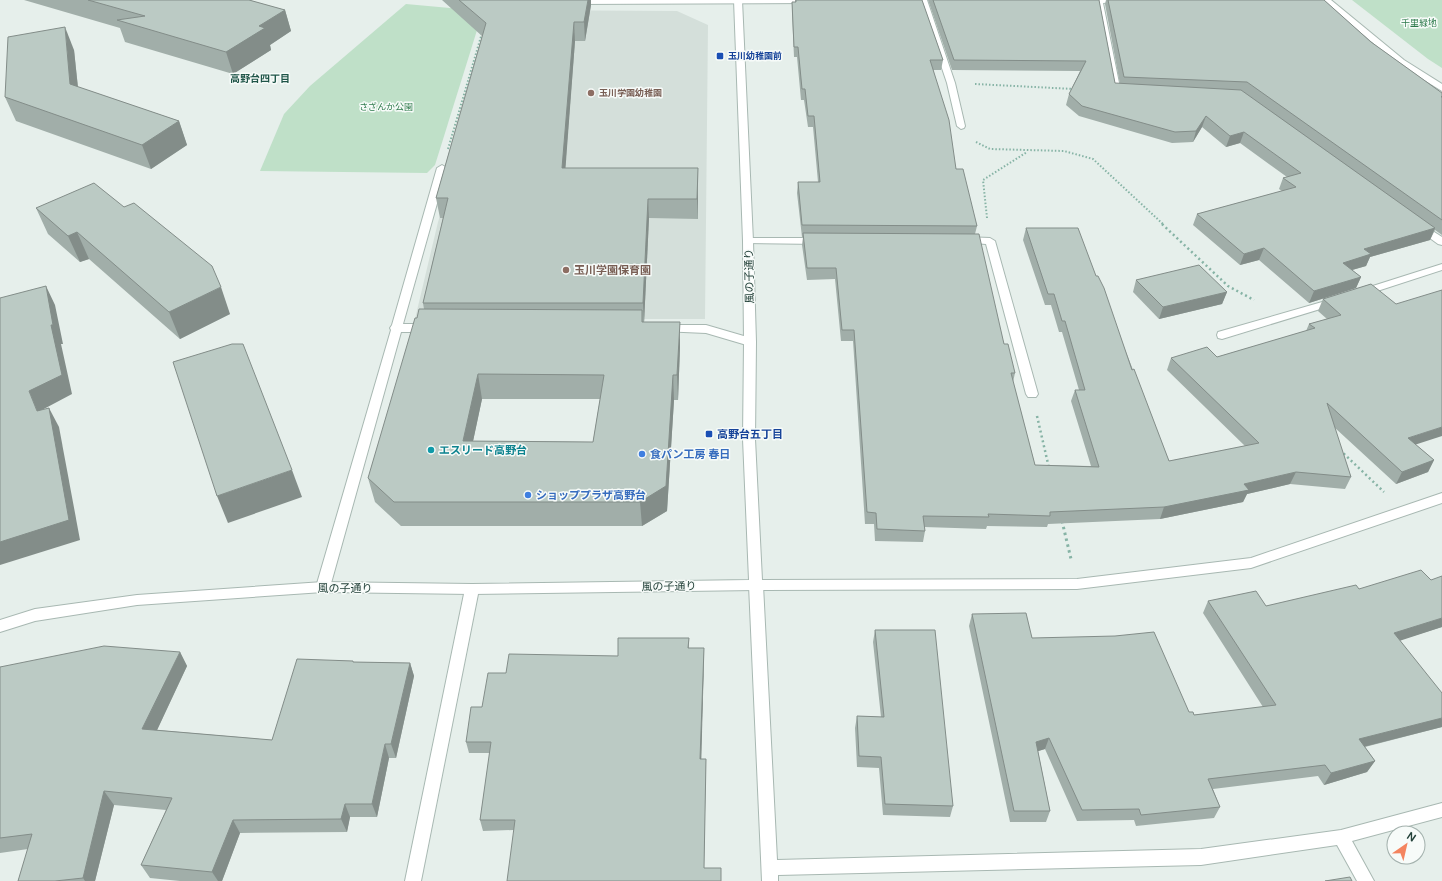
<svg xmlns="http://www.w3.org/2000/svg" width="1442" height="881" viewBox="0 0 1442 881" font-family="'DM Sans','Noto Sans JP',sans-serif">
<rect width="100%" height="100%" fill="#e6efeb"/>
<!-- built -->
<polygon fill="#d4dfda" points="493,10 677,11 708,25 705,319 415,319 438,222 458,161"/>
<!-- green -->
<g fill="#bfe0c8">
<polygon points="1352,0 1442,0 1442,68 1428,59"/>
<polygon points="406,4 483,11 435,165 427,173 260,171 284,114 310,86"/>
</g>
<g fill="none" stroke-linecap="round" stroke-linejoin="round">
<!-- minor casing -->
<g stroke="#a8b8b2" stroke-width="2">
<g id="minor">
<polygon points="573,0 814,0 815,1 811,3 576,4 572,2"/>
<polygon points="919,0 927,0 955,83 965,126 964,128 961,129 957,126 947,83"/>
<polygon points="1096,0 1117,0 1113,2 1103,3 1120,88 1127,89 1128,91 1127,93 1116,94 1112,91"/>
<polygon points="1322,0 1331,0 1404,60 1442,84 1442,91 1398,64"/>
<polygon points="442,165 447,168 403,324 428,324 432,326 433,328 432,330 428,332 401,332 330,587 328,591 323,592 318,591 316,587 391,330 390,328 392,325 437,168"/>
<polygon points="1420,223 1442,237 1442,245 1438,244 1416,228 1415,226 1416,224"/>
<polygon points="965,237 990,238 995,241 1038,394 1036,397 1028,397 1026,394 986,244 961,242 960,240 961,238"/>
<polygon points="748,238 819,238 824,241 819,244 744,243 743,241 744,239"/>
<polygon points="1442,264 1442,270 1365,295 1361,296 1356,293 1357,291"/>
<polygon points="1336,298 1341,301 1340,303 1222,339 1218,338 1217,335 1218,332"/>
<polygon points="665,325 706,325 754,339 756,342 754,345 750,346 706,333 661,331 660,329 661,327"/>
<polygon points="756,580 761,581 763,585 777,860 1201,849 1341,830 1442,803 1442,817 1352,841 1374,881 1357,881 1337,845 1201,865 778,875 778,881 762,881 749,585 751,581"/>
<polygon points="472,584 477,585 479,589 421,881 405,881 465,589 467,585"/>
</g>
</g>
<!-- tertiary casing -->
<g stroke="#a8b8b2" stroke-width="2">
<polygon id="tertiary" points="734,0 742,0 753,241 756,342 755,439 762,580 1077,579 1251,558 1442,493 1442,503 1251,568 1077,589 756,590 472,594 323,592 137,605 35,621 0,632 0,620 35,609 137,595 323,582 472,584 749,580 743,439 744,342 743,241"/>
</g>
<!-- path-far2 -->
<g stroke="#86b3a5" stroke-width="2" stroke-dasharray="1.5 2" stroke-linecap="butt">
<polyline points="975,84 1074,89"/>
<polyline points="976,142 990,149 1064,151 1093,159 1164,225"/>
<polyline points="448,149 482,33"/>
<polyline points="987,218 983,180 1027,152"/>
</g>
<!-- path-far1 -->
<g stroke="#86b3a5" stroke-width="2.5" stroke-dasharray="2 3" stroke-linecap="butt">
<polyline points="1162,224 1228,286 1254,300"/>
<polyline points="1037,416 1049,468"/>
<polyline points="1340,450 1384,492"/>
</g>
<!-- path -->
<polyline stroke="#86b3a5" stroke-width="3" stroke-dasharray="2.5 3.5" stroke-linecap="butt" points="1062,521 1071,559"/>
<!-- minor -->
<use href="#minor" fill="#fff" fill-rule="evenodd"/>
<!-- tertiary -->
<use href="#tertiary" fill="#fff" fill-rule="evenodd"/>
</g>
<!-- wall -->
<g fill="#a1aea9" fill-rule="evenodd">
<polygon points="24,0 249,0 285,10 291,31 270,45 271,50 233,74 125,42 120,28"/>
<path d="M442,0H591V5L585,41H575L565,168H698V219L649,218L644,322L680,347L678,400H674L667,511L642,526H401L375,502L368,478L417,318L424,309L423,303L443,218H440L436,198L482,36ZM482,399H600L593,442L473,441Z"/>
<polygon points="795,0 922,0 943,60 941,70 933,70 956,169 977,226 975,234 1004,344 1015,373 1013,382 1035,465 1091,466 1071,401 1075,390 1079,390 1062,332 1059,332 1051,305 1045,305 1023,240 1026,228 1096,276 1169,461 1245,446 1167,370 1171,358 1217,357 1306,331 1309,324 1327,319 1318,311 1323,299 1371,284 1416,445 1434,460 1428,472 1396,484 1334,427 1351,477 1345,489 1290,484 1247,494 1243,502 1160,519 1048,524 1047,527 987,526 986,529 924,527 925,531 923,542 875,541 874,524 865,524 853,341 841,341 835,279 807,280 802,245 803,237 802,237 797,193 798,182 818,182 813,127 808,127 804,100 801,100 797,57 794,57 792,12 792,2 795,2"/>
<polygon points="928,0 1099,0 1115,83 1120,84 1105,4 1106,0 1324,0 1371,42 1442,93 1442,235 1435,230 1430,240 1370,257 1366,266 1352,270 1361,277 1356,288 1309,303 1259,260 1240,265 1193,225 1197,214 1282,191 1279,189 1283,178 1287,177 1240,143 1226,147 1202,127 1193,142 1172,143 1079,116 1066,105 1069,94 1080,71 952,70"/>
<polygon points="74,50 78,87 179,121 187,145 151,169 16,121 5,97"/>
<polygon points="36,208 230,314 180,339 89,259 80,262 48,234"/>
<polygon points="1136,280 1227,292 1222,304 1159,319 1133,292"/>
<polygon points="1359,589 1442,627 1400,640 1442,727 1365,747 1375,761 1367,772 1324,785 1318,776 1213,789 1220,807 1214,818 1136,826 1134,820 1077,821 1045,749 1038,751 1050,811 1046,822 1010,822 969,626 972,614 1032,638 1194,715 1263,707 1203,613 1208,601 1266,606"/>
<polygon points="875,630 953,806 950,817 883,815 879,768 857,767 855,728 857,716 881,717 873,642"/>
<polygon points="689,638 689,648 704,648 701,759 706,759 704,868 721,881 513,830 483,831 480,820 490,753 469,753 466,742 482,707 618,656"/>
<polygon points="180,652 187,666 157,730 272,740 354,662 410,663 414,676 396,758 389,758 377,817 350,817 347,832 240,833 222,881 180,881 150,878 141,865 166,810 114,805 95,881 18,881 28,849 0,853 0,667"/>
</g>
<!-- shaded-wall -->
<g fill="#838d89">
<polygon points="588,0 591,0 591,5 585,41 584,22"/>
<polygon points="285,10 291,31 270,45 271,50 233,74 226,52 259,26"/>
<polygon points="574,22 575,41 564,188 562,168"/>
<polygon points="65,27 74,50 80,108 70,84"/>
<polygon points="1206,116 1202,127 1193,142 1196,131"/>
<polygon points="179,121 187,145 151,169 142,145"/>
<polygon points="1244,132 1240,143 1226,147 1230,136"/>
<polygon points="698,168 698,219 697,199"/>
<polygon points="648,199 649,218 644,324 643,303"/>
<polygon points="1435,228 1430,240 1370,257 1366,266 1338,274 1343,263 1364,249"/>
<polygon points="77,232 89,259 80,262 68,236"/>
<polygon points="1264,248 1259,260 1240,265 1244,254"/>
<polygon points="1361,277 1356,288 1309,303 1314,291"/>
<polygon points="46,286 55,305 63,344 61,344 72,394 40,411 37,411 29,391 51,325"/>
<polygon points="221,287 230,314 180,339 169,312"/>
<polygon points="1227,292 1222,304 1159,319 1163,307"/>
<polygon points="680,322 680,347 678,400 677,375"/>
<polygon points="478,374 482,399 468,465 463,441"/>
<polygon points="673,375 674,400 667,511 642,526 640,502"/>
<polygon points="49,408 59,427 80,540 0,565 0,542"/>
<polygon points="1442,427 1442,436 1402,449 1408,438"/>
<polygon points="1434,460 1428,472 1396,484 1402,472"/>
<polygon points="292,470 302,497 228,523 217,496"/>
<polygon points="1296,472 1290,484 1247,494 1243,502 1160,519 1164,507 1244,484"/>
<polygon points="1442,618 1442,627 1387,645 1394,633"/>
<polygon points="704,648 704,660 701,770 700,759"/>
<polygon points="180,652 187,666 151,743 142,729"/>
<polygon points="410,663 414,676 396,758 391,744"/>
<polygon points="1442,718 1442,727 1351,750 1359,739"/>
<polygon points="1049,738 1045,749 1032,753 1036,742"/>
<polygon points="385,744 389,758 377,817 372,804"/>
<polygon points="1375,761 1367,772 1324,785 1331,773"/>
<polygon points="104,791 114,805 95,881 85,881 83,878"/>
<polygon points="345,804 350,817 347,832 341,819"/>
<polygon points="233,820 240,833 222,881 218,881 212,872"/>
</g>
<!-- building -->
<g fill="#bbcac4" stroke="#838d89" fill-rule="evenodd">
<polygon points="88,0 249,0 285,10 259,26 265,28 226,52 117,20 145,16"/>
<polygon points="459,0 588,0 584,22 574,22 562,168 698,168 697,199 648,199 643,303 423,303 448,198 436,198 486,23"/>
<polygon points="796,0 922,0 943,60 930,60 949,120 956,169 963,169 977,226 802,225 798,182 820,182 814,116 808,116 805,89 802,89 798,47 794,47 792,2 796,2"/>
<polygon points="933,0 1099,0 1115,83 1241,90 1435,228 1364,249 1371,254 1343,263 1361,277 1314,291 1264,248 1244,254 1197,214 1296,187 1283,178 1301,173 1244,132 1230,136 1206,116 1196,131 1175,132 1082,106 1069,94 1086,61 954,60"/>
<polygon points="1108,0 1324,0 1371,42 1442,93 1442,96 1441,97 1442,97 1442,220 1247,82 1124,77"/>
<polygon points="65,27 70,84 179,121 142,145 5,97 8,37"/>
<polygon points="94,183 124,207 134,203 212,266 221,287 169,312 77,232 68,236 36,208"/>
<polygon points="1026,228 1078,228 1096,276 1098,276 1104,288 1132,370 1134,369 1169,461 1259,443 1171,358 1207,347 1217,357 1315,328 1309,324 1341,315 1323,299 1371,284 1396,304 1442,290 1442,427 1408,438 1434,460 1402,472 1327,403 1351,477 1296,472 1244,484 1249,490 1164,507 1050,512 1050,516 988,514 989,517 923,516 925,531 877,529 876,513 867,512 854,330 842,330 836,268 807,268 803,233 979,234 1004,344 1008,344 1015,373 1011,373 1035,465 1099,467 1075,390 1085,390 1065,321 1062,321 1054,294 1048,294"/>
<polygon points="1199,265 1227,292 1163,307 1136,280"/>
<polygon points="46,286 53,325 51,325 62,375 29,391 37,411 49,408 69,520 0,542 0,298"/>
<path d="M419,309L642,310V322H680L677,375H673L666,486L640,502H394L368,478L415,318H417ZM478,374L604,375L593,442L463,441Z"/>
<polygon points="232,344 243,344 292,470 217,496 173,362"/>
<polygon points="1421,570 1431,580 1442,576 1442,618 1394,633 1442,693 1442,718 1359,739 1375,761 1331,773 1325,765 1208,779 1220,807 1141,815 1139,809 1082,810 1049,738 1036,742 1050,811 1014,811 972,614 1026,613 1032,638 1115,636 1154,632 1189,712 1193,712 1194,715 1276,705 1208,601 1256,591 1266,606 1356,585 1359,589"/>
<polygon points="875,630 935,630 953,806 885,804 881,757 859,756 857,716 884,717"/>
<polygon points="618,638 689,638 688,648 704,648 700,759 706,759 704,868 721,868 721,881 507,881 515,820 480,820 491,742 466,742 471,707 482,707 488,673 506,673 509,654 618,656"/>
<polygon points="104,646 180,652 142,729 272,740 297,659 353,661 353,662 410,663 391,744 385,744 372,804 345,804 341,819 233,820 212,872 141,865 172,798 104,791 83,878 55,881 18,881 32,834 0,838 0,667"/>
<polygon points="1350,877 1352,881 1325,881"/>
</g>
<!-- markers -->
<g fill="#1a4fb4" stroke="#f7fbf9" stroke-width="1.5">
<rect x="716" y="52" width="8" height="8" rx="2"/>
<rect x="705" y="430" width="8" height="8" rx="2"/>
</g>
<g fill="#8d6e63" stroke="#f7fbf9" stroke-width="1.5">
<circle cx="591" cy="93" r="4"/>
<circle cx="566" cy="270" r="4"/>
</g>
<circle fill="#0f9aa8" stroke="#f7fbf9" stroke-width="1.5" cx="431" cy="450" r="4"/>
<g fill="#3f7fe0" stroke="#f7fbf9" stroke-width="1.5">
<circle cx="642" cy="454" r="4"/>
<circle cx="528" cy="495" r="4"/>
</g>
<g text-anchor="middle" stroke-width="3" stroke-linejoin="round" paint-order="stroke">
<!-- far-park labels -->
<g font-size="9" fill="#2d7a4b" stroke="#f7fbf9">
<text x="1419" y="26">千里緑地</text>
<text x="386" y="110">さざんか公園</text>
</g>
<!-- far-transit labels -->
<g font-size="9" font-weight="bold" fill="#164399" stroke="#f7fbf9" text-anchor="start">
<text x="728" y="59">玉川幼稚園前</text>
</g>
<!-- far-education labels -->
<g font-size="9" font-weight="bold" fill="#785e54" stroke="#f7fbf9" text-anchor="start">
<text x="599" y="96">玉川学園幼稚園</text>
</g>
<!-- far-neighbourhood labels -->
<g font-size="10" font-weight="bold" fill="#1f5548" stroke="#f7fbf9">
<text x="260" y="82">高野台四丁目</text>
</g>
<!-- education labels -->
<g font-size="11" font-weight="bold" fill="#785e54" stroke="#f7fbf9" text-anchor="start">
<text x="574" y="274">玉川学園保育園</text>
</g>
<!-- street labels -->
<g font-size="11" fill="#24423a" stroke="#f7fbf9">
<text transform="translate(749 276) rotate(-91)" y="4">風の子通り</text>
<text transform="translate(669 586) rotate(-1)" y="4">風の子通り</text>
<text x="345" y="592">風の子通り</text>
</g>
<!-- transit labels -->
<g font-size="11" font-weight="bold" fill="#164399" stroke="#f7fbf9" text-anchor="start">
<text x="717" y="438">高野台五丁目</text>
</g>
<!-- culture labels -->
<g font-size="11" font-weight="bold" fill="#0d838f" stroke="#f7fbf9" text-anchor="start">
<text x="439" y="454">エスリード高野台</text>
</g>
<!-- shop labels -->
<g font-size="11" font-weight="bold" fill="#366cbe" stroke="#f7fbf9" text-anchor="start">
<text x="650" y="458">食パン工房 春日</text>
<text x="536" y="499">ショッププラザ高野台</text>
</g>
</g>
<!-- north arrow -->
<g transform="translate(1406 845) rotate(34)"><circle r="19" fill="#f7fbf9" stroke="#a3b1ad"/>
<path d="M0-3L7 15L0 10L-7 15Z" fill="#f4845f"/>
<text y="-6" font-size="11" font-weight="bold" text-anchor="middle" fill="#24423a">N</text>
</g>
</svg>
